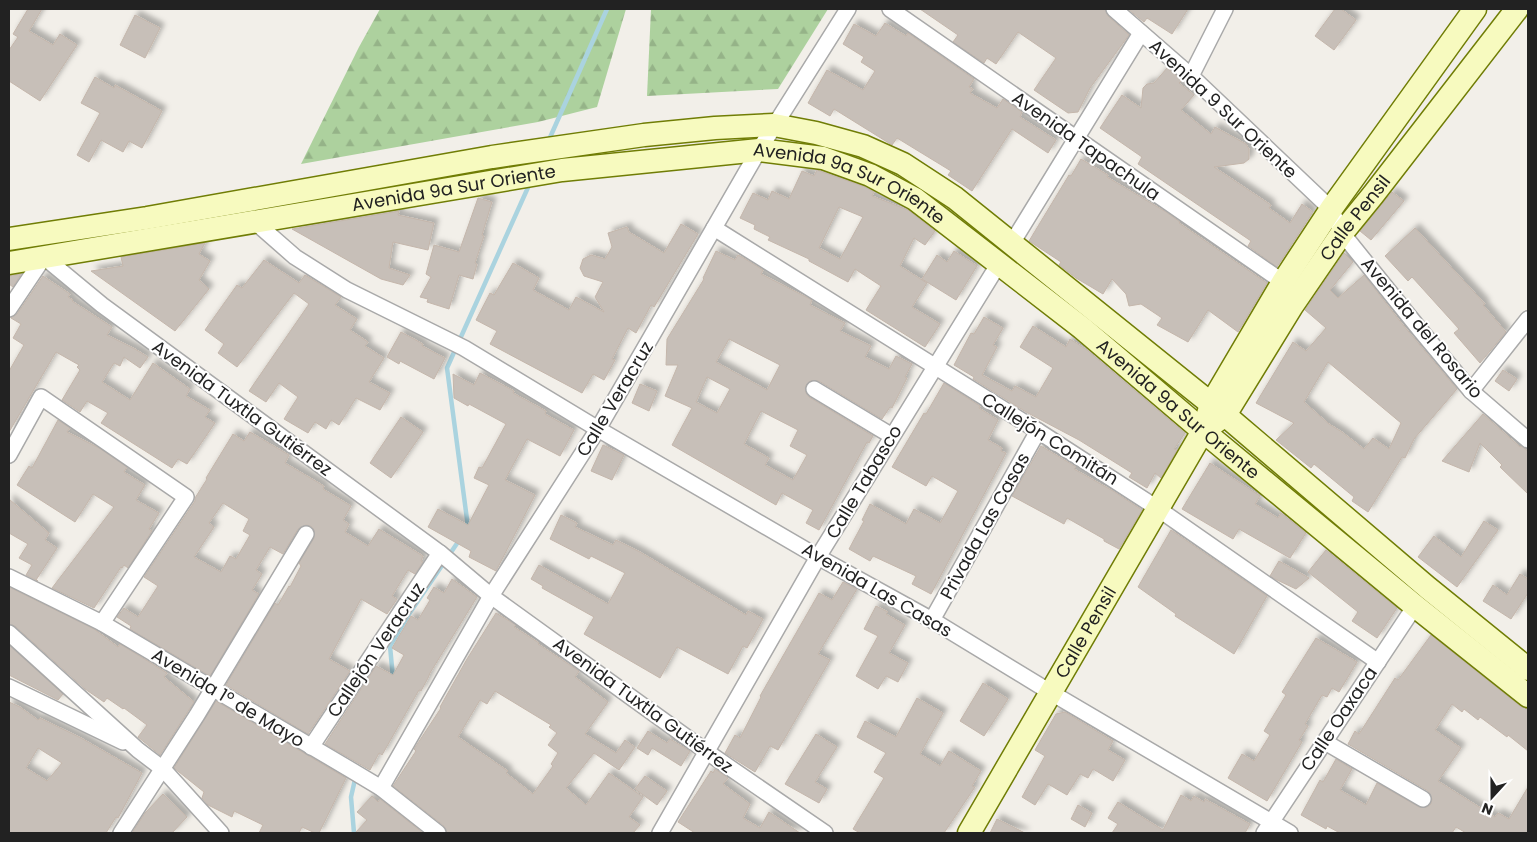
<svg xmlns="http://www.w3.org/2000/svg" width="1537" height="842" viewBox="0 0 1537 842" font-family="Poppins,sans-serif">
<defs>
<pattern id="forest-firs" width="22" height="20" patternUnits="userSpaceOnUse" patternTransform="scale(1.25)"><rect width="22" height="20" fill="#add19e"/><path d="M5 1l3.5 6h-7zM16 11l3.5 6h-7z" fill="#95b388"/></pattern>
<filter id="shadow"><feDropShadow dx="4.5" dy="-4.5" stdDeviation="2.5" flood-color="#0004"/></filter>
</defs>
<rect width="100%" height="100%" fill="#f2efe9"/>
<!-- forest -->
<g fill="url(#forest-firs)">
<polygon points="380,9 626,9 597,107 538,122 301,164 359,47"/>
<polygon points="651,9 828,9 778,89 647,96"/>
</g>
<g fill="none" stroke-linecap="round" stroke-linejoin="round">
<!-- stream -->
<g stroke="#aad3df" stroke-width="4.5">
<polyline points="548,142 607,9"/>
<polyline points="467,529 468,527 447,368 530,183"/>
<polyline points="393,678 390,646 409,614 460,539"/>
<polyline points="354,833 351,797 356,775"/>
</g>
</g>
<!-- building -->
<g fill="#c7bfb8" stroke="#c4b6ab" fill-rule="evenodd" filter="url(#shadow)">
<polygon points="28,9 42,9 29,31 53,45 60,34 77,45 40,101 9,81 9,50 18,37 13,34"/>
<polygon points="920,9 1105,9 1108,16 1129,35 1090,88 1078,112 1068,113 1034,90 1056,58 1018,32 996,64 987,58 984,63 953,42 958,35"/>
<polygon points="1128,9 1188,9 1172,34 1147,18 1144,22"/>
<polygon points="1335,9 1341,9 1356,20 1334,50 1315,36"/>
<polygon points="135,15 160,28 145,58 120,45"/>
<polygon points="885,23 906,36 908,33 974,79 969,87 973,89 970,93 997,108 1003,99 1022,112 1020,117 1056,140 1048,153 1012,129 972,191 948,175 951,171 897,138 892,145 834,109 830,116 808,103 827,70 863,90 875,71 861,62 864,57 843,44 854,24 876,36"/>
<polygon points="1167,68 1182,80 1179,83 1194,95 1181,110 1211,134 1215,127 1246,144 1249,149 1249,159 1244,163 1214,167 1271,205 1269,208 1290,223 1302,204 1313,212 1277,267 1248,246 1251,241 1138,164 1142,157 1100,128 1122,95 1141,108 1143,88 1147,84 1154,83"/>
<polygon points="95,77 114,88 115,85 162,111 142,148 129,141 123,152 101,140 89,162 77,155 100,113 81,103"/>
<polygon points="1081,159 1108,175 1107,177 1166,212 1180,222 1179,223 1267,283 1238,332 1208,310 1188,342 1157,325 1162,318 1141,304 1129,306 1126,294 1112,279 1103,294 1076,278 1059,265 1061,262 1029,241 1069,175 1071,176"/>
<path d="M817,170L865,187L874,192L872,196L908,210L935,231L925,245L914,238L900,266L927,283L912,307L940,324L925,347L866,310L881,286L855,269L848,282L809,261V259L768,240L770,237L754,229L755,225L740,218L753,193L768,200L772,191L789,199L802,171L814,176ZM839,207L863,217L840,259L819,248Z"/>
<polygon points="1392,192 1404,201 1371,240 1360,231"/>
<polygon points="478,198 492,202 482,235 484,236 475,263 477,264 473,279 459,275 449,309 427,302 428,299 420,297 431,277 426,274 434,245 459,252"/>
<polygon points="399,211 398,215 434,223 428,250 393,242 389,268 410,275 403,285 381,279 292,229"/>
<polygon points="681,224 698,234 654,307 651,305 636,333 628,328 612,359 615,360 604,380 593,374 582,393 490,344 497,331 476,320 490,293 494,295 513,263 539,278 533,290 569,310 576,297 604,312 595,297 603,282 584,276 580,268 583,259 591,255 605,259 612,247 608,233 627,227 629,232 664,253"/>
<polygon points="1415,228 1475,293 1485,304 1483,305 1506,332 1480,363 1454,333 1459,329 1412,277 1408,281 1385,256"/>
<polygon points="205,243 199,254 210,261 199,280 209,289 175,331 91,271 123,266 121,257"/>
<path d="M716,251L735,260L738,255L742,257L763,270L761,274L812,300L810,305L845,323L840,331L871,346L865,357L889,369L896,356L912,364L905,377L907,378L892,408L890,407L882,419L819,381H810L806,385V393L809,397L873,436L869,443L867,442L819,530L806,523L813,510L782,493L776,505L672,445L692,408L665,396L678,365H666L667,339L704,279L703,278ZM729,339L780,365L767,390L716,362ZM707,377L730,389L717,413L696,402ZM761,411L798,430L790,446L807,455L793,480L765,465L769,458L744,444Z"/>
<polygon points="954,251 977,266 956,300 922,279 937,255 947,262"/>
<path d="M1344,253L1353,262L1330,290L1338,298L1364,275L1403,325L1457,389L1414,439L1405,458L1402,457L1368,512L1352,501L1354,497L1314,464L1311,468L1276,440L1294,423L1256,403L1293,342L1306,351L1326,328L1305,310ZM1328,362L1401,423L1389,449L1373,438L1364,449L1342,432L1329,424L1304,402Z"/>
<polygon points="264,260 299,283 305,275 341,297 335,305 357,319 350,330 368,342 365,346 384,358 369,382 390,393 380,410 356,398 339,425 331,420 326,429 315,422 308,433 284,419 298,397 279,383 266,402 249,391 309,304 294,293 237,367 218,353 224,344 205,330 237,285 242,288"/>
<polygon points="21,274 13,287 9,284 9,276"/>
<polygon points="43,276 70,294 68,297 73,300 72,301 112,327 107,335 135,349 148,357 140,368 124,357 120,366 114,363 102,382 130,400 153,363 190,389 186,396 210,410 205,417 215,423 187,464 178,459 172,468 101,423 108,413 87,401 80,412 62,400 80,370 77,367 79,365 56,352 9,432 9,371 24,345 13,338 21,324 11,318 17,314"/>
<polygon points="984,317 1003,328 993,345 997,347 982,375 1012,391 1015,386 1036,397 1053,368 1020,347 1033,326 1066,347 1070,339 1087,350 1185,433 1174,449 1177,450 1161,478 1155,473 1147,488 1129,477 1132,473 1079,440 1026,412 973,379 974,377 954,365 971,333 974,334"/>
<polygon points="401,332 423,344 422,346 445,358 434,379 400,361 399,364 387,357"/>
<polygon points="1503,370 1517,379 1509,391 1495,381"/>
<polygon points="480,373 514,391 513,393 546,411 545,414 574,430 560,456 527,439 505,480 535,495 496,571 469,557 471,551 428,527 438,509 468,525 489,485 474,478 479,467 482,468 506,424 469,404 468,406 454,398 453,374 474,385"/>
<polygon points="944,383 980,406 979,408 998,420 988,440 1002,448 1001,451 1006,453 931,594 912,584 916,576 873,556 870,561 849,549 864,521 862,520 870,504 906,524 914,509 940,523 958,491 932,476 926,486 892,467 924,413 926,414"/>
<polygon points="640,384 657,391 649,411 632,403"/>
<polygon points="1483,414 1520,447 1521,446 1528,451 1528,494 1500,467 1502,465 1480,443 1469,472 1442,461"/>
<polygon points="401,417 423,432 391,478 370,463"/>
<polygon points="58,420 70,428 67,432 99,448 127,467 124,472 145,485 136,500 159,513 149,529 152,531 128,568 124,565 122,568 121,567 94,608 52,588 114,507 93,494 75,522 17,485 29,466 32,468"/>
<path d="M250,432L289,455L285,463L324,486L323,489L351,506L343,520L349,524L345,532L368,546L379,529L423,556L421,561L423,562L415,574L408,570L392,596L397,599L387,614L361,599L329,659L350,671L308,734L226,685L275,603L278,605L289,586L290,587L301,566L299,563L314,538V530L311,526L306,525L298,529L283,554L270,547L256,570L262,574L252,590L259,594L210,676L130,629L131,626L117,617L124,608L138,617L158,586L144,577L195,501V498L207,479L206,478L233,434L244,441ZM223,503L249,519L243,531L250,535L236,559L230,556L221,572L194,557L214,527L209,523Z"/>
<polygon points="603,445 624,455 612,480 591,471"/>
<polygon points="1041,446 1076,467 1074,469 1113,491 1142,510 1119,549 1104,541 1104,539 1067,518 1064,524 1012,496"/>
<polygon points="1210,463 1260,496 1255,504 1278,518 1281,513 1306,533 1290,558 1239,529 1233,539 1182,509"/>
<polygon points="9,499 49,533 45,540 57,548 36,580 38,581 26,575 32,565 19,558 28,544 9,533"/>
<polygon points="561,515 577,523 575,527 613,545 616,540 640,552 746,615 748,611 763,619 747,648 743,646 728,674 677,647 660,678 584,634 594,617 542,588 543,586 531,579 539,565 608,604 625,573 591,556 589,559 550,539"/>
<polygon points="1484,521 1498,530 1457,587 1418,557 1434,536 1461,557"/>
<polygon points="1171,530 1267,596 1234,654 1175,616 1176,614 1138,587"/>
<polygon points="1326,550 1397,608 1377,638 1352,621 1358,612 1308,572"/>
<polygon points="1279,561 1309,578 1296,589 1275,579 1270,576"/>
<polygon points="1520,574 1528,579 1528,593 1511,619 1483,601 1493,585 1507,595"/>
<polygon points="452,579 477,597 430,673 428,678 421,691 419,690 382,755 379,753 370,770 325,744 376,666 393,675 404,655 392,648 411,616 418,620 430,600 427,598 434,587 444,593"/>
<polygon points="843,582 857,589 818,654 830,660 778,750 770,746 755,772 725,753 735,735 740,738 761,697 760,696 819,593 832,600"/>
<polygon points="9,587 94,629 118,647 120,644 167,673 164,677 194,702 160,755 138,737 147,725 124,708 123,709 107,698 104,702 85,689 15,626 9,624"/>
<polygon points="876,606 888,612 886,614 905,625 889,653 908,663 898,682 886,676 878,689 856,676 878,636 864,629"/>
<path d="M496,613L516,625L514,627L539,643L538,644L579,671L575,677L608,702L585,734L616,753L625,740L635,747L619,770L594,753L566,788L586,805L609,773L643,797L629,817L640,825L633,833H447L444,826L393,786L416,751L414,749L441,708L440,707L467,659ZM495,691L551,725L549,727L557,733L548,745L558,753L551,764L553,766L533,794L506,773L508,771L458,737L480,700L487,704Z"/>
<polygon points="1431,635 1520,706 1528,709 1528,751 1508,735 1507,737 1480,717 1478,720 1464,709 1462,712 1452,704 1435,730 1461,748 1438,781 1495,817 1498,813 1509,819 1528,787 1528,833 1466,833 1456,827 1452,833 1340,833 1327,826 1326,829 1301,815 1320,780 1323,782 1336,759 1352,769 1340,790 1366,805 1377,783 1419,807 1427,807 1431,804 1432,799 1428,791 1348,744 1355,731 1359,734 1395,678 1398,680"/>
<polygon points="1316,638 1357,662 1339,692 1332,688 1327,697 1322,695 1305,724 1308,726 1299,740 1302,742 1267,801 1228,778 1242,754 1254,761 1270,735 1264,731 1286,695 1282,692"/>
<polygon points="9,645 63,694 58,700 9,675"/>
<polygon points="983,683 1008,699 984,736 960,721"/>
<polygon points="917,698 943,713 920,754 940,766 949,751 981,771 972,786 975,787 944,833 860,833 853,829 884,778 874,772 886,753 857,737 865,721 896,737"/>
<polygon points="216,701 346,778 319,833 315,833 302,827 299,833 259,833 263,825 234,811 232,817 208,805 202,798 204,792 174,768"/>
<path d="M9,702L20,707L38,720L40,718L81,738L142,773L118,818L116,817L106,833H9ZM38,748L62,763L47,781L26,768Z"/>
<polygon points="1065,712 1113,741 1108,750 1125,760 1113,781 1093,769 1088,778 1080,774 1067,795 1048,784 1035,805 1022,797 1045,756 1035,750 1056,714"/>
<polygon points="648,731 667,743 670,739 690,751 681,766 652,748 648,755 637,748"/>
<polygon points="816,734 837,747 815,782 827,789 819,803 785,784"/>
<polygon points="715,769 728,778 723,784 750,804 743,818 760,828 769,812 800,833 695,833 678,822 711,771 713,773"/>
<polygon points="645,776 667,791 657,805 635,789"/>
<polygon points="163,794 187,817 172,833 132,833 145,813"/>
<polygon points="1181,795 1191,801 1194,796 1204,802 1205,799 1250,824 1245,833 1112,833 1118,824 1108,818 1118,802 1163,830"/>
<polygon points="372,796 378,802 380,799 423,833 355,833 367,820 357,812"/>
<polygon points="1078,805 1092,813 1085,827 1071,819"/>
<polygon points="997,819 1025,833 990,833"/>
</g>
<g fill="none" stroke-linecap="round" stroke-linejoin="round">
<!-- minor casing -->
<g stroke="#a9a9a9" stroke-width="18">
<g id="minor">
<polyline points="890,9 1283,282"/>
<polyline points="1114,9 1191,76 1331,209 1342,233 1421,331 1471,391 1528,440"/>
<polyline points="1191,76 1225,9"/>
<polyline points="255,222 295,257 347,290 464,348 598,429 818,557 932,620 1050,692 1290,833"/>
<polyline points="714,228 1038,431 1157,508 1378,662"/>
<polyline points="1012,243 1141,33"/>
<polyline points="9,309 44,257 102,305 440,553 491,596 707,752 825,833"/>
<polyline points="814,389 892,436"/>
<polyline points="1471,391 1528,319"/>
<polyline points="9,455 41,397 186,497 102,623"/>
<polyline points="9,577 102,623 351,770 381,788 438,833"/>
<polyline points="932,620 1038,431"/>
<polyline points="9,633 138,750 163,769 221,833"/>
<polyline points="9,687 123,742"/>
<polyline points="1325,742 1423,799"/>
<polyline points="311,747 440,553"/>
<polyline points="381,788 491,596 598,429 759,150 848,9"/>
<polyline points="121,833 197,715 306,534"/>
<polyline points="660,833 818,557 998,265"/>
<polyline points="1264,833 1415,606"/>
</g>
</g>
<!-- secondary casing -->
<g stroke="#707d05" stroke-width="25">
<g id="secondary">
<polyline points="9,239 147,218 492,157 644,135 715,128 774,125 816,133 863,146 903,164 955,198 1225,415 1428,588 1528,669"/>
<path id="s1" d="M9,263L562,170L759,150L823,158L870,175L915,199L1082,328L1203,431L1415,606L1528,696"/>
<path id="s2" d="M1214,423L1225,415L1292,306L1342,233L1373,195L1517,9"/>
<path id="s3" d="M969,833L1203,431L1211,404L1283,282L1331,209L1475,9"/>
</g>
</g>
<!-- minor -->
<use href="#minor" stroke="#fff" stroke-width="15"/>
<!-- secondary -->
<use href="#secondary" stroke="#f7fabf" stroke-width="22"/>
</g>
<g text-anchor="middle" stroke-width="4" stroke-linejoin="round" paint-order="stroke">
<!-- street labels -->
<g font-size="18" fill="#222" stroke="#fff">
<text transform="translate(1223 109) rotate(43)" y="6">Avenida 9 Sur Oriente</text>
<text transform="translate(1086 146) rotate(35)" y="6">Avenida Tapachula</text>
<text dy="6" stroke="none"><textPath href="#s1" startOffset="451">Avenida 9a Sur Oriente</textPath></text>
<text dy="6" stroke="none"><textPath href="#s1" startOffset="856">Avenida 9a Sur Oriente</textPath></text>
<text dy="6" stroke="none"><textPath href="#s2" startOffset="250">Calle Pensil</textPath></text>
<text transform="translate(1422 328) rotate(50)" y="6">Avenida del Rosario</text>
<text transform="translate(615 399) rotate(-59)" y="6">Calle Veracruz</text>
<text transform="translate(242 408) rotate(36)" y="6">Avenida Tuxtla Gutiérrez</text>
<text dy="6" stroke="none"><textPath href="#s1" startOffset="1261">Avenida 9a Sur Oriente</textPath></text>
<text transform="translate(1050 439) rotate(32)" y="6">Callejón Comitán</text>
<text transform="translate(864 482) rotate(-59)" y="6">Calle Tabasco</text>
<text transform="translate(985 526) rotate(-61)" y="6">Privada Las Casas</text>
<text transform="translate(877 590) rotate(30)" y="6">Avenida Las Casas</text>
<text dy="6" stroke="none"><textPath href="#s3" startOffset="232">Calle Pensil</textPath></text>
<text transform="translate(376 650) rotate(-56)" y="6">Callejón Veracruz</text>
<text transform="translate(228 698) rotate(31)" y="6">Avenida 1º de Mayo</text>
<text transform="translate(643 705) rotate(36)" y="6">Avenida Tuxtla Gutiérrez</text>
<text transform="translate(1339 719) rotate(-56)" y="6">Calle Oaxaca</text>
</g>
</g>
<!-- border -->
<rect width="1537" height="842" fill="none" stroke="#222222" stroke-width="20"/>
<!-- north arrow -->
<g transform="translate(1492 797) rotate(201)" stroke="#ffffff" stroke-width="4" paint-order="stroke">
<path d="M0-4L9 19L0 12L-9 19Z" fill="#222222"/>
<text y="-8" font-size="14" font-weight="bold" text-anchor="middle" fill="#222222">N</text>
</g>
</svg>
